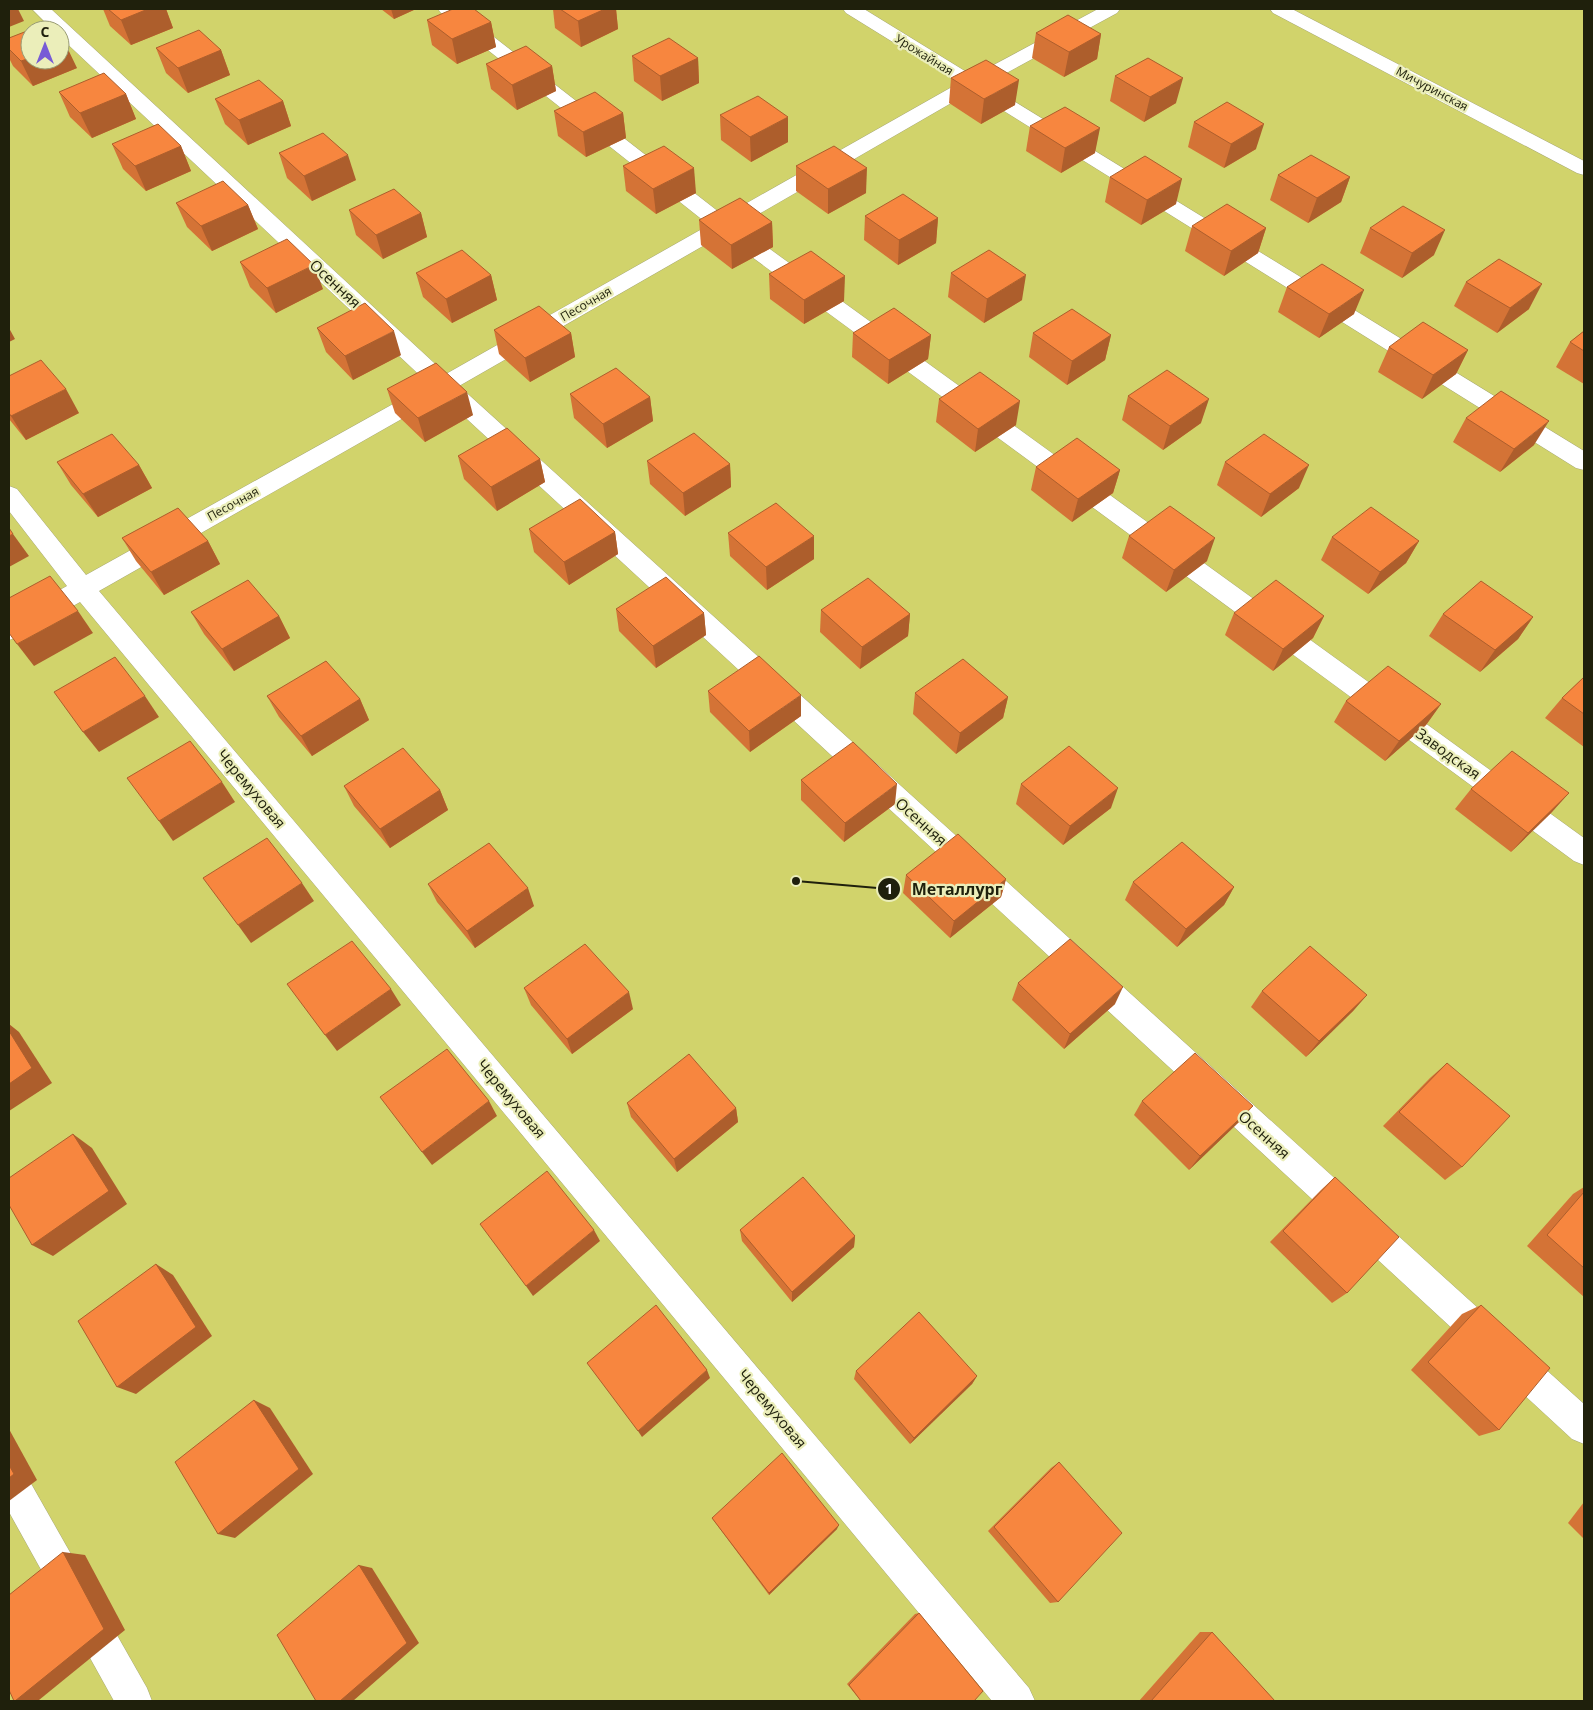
<svg xmlns="http://www.w3.org/2000/svg" width="1593" height="1710" viewBox="0 0 1593 1710" font-family="'Open Sans',sans-serif">
<rect width="100%" height="100%" fill="#dee0ae"/>
<!-- green -->
<path fill="#d1d36b" fill-rule="evenodd" d="M9,9H1584V1701H9ZM30,30H60V60H30Z"/>
<g fill="none" stroke-linecap="round" stroke-linejoin="round">
<!-- street casing -->
<g stroke="#a4a575" stroke-width="1">
<g id="street">
<polygon points="32,9 51,9 446,374 709,225 441,13 438,9 458,9 724,216 959,83 846,13 843,9 864,9 973,76 1098,9 1120,9 1117,13 986,84 1584,451 1584,470 1576,468 972,91 738,226 1584,838 1584,865 1574,861 722,235 459,386 1584,1404 1584,1444 1572,1439 442,396 99,591 1029,1688 1035,1701 992,1701 80,602 18,637 9,640 9,618 67,586 9,511 9,486 17,489 86,575 429,384 60,37 60,30 53,30"/>
<polygon points="1270,9 1292,9 1584,161 1584,175 1577,173 1273,13"/>
<polygon points="9,1461 21,1466 147,1688 152,1701 114,1701 9,1512"/>
</g>
</g>
<!-- street -->
<use href="#street" fill="#fff" fill-rule="evenodd"/>
</g>
<!-- wall -->
<g fill="#d47336">
<polygon points="103,9 166,9 173,28 131,45 110,26"/>
<polygon points="381,9 416,9 394,19"/>
<polygon points="553,9 616,9 618,29 581,47 555,28"/>
<polygon points="427,20 491,22 496,47 457,64 432,45"/>
<polygon points="1036,33 1101,34 1097,59 1064,77 1032,58"/>
<polygon points="9,38 77,68 33,86 13,66 9,58"/>
<polygon points="156,48 221,50 230,75 188,93 166,73"/>
<polygon points="632,56 698,58 699,83 662,101 634,81"/>
<polygon points="486,64 552,66 556,91 517,110 491,89"/>
<polygon points="1115,76 1176,103 1144,122 1110,101"/>
<polygon points="951,78 1015,105 981,124 949,103"/>
<polygon points="59,92 126,94 136,119 92,138 70,117"/>
<polygon points="215,99 283,101 291,126 248,145 225,124"/>
<polygon points="554,111 623,113 626,138 586,157 558,136"/>
<polygon points="720,115 788,142 751,162 721,140"/>
<polygon points="1194,122 1256,149 1224,168 1188,147"/>
<polygon points="1030,126 1095,153 1061,173 1026,151"/>
<polygon points="112,144 181,146 191,171 146,191 123,169"/>
<polygon points="279,153 356,180 312,201 287,178"/>
<polygon points="623,166 696,193 656,214 626,191"/>
<polygon points="796,166 866,193 828,214 796,191"/>
<polygon points="1278,175 1350,177 1341,202 1308,223 1270,200"/>
<polygon points="1110,177 1176,204 1141,225 1105,202"/>
<polygon points="176,203 248,205 258,229 212,251 187,227"/>
<polygon points="349,210 421,213 427,237 383,259 356,235"/>
<polygon points="865,216 938,218 936,243 898,265 864,240"/>
<polygon points="699,220 772,222 773,247 732,269 701,245"/>
<polygon points="1192,226 1266,228 1258,253 1224,276 1185,251"/>
<polygon points="1370,228 1434,255 1402,278 1360,253"/>
<polygon points="240,262 323,289 276,313 250,287"/>
<polygon points="416,273 491,275 497,300 452,323 423,297"/>
<polygon points="951,273 1022,300 984,323 948,297"/>
<polygon points="769,274 844,301 804,324 770,299"/>
<polygon points="1466,282 1529,309 1497,333 1454,306"/>
<polygon points="1287,287 1354,314 1319,338 1278,312"/>
<polygon points="317,328 401,355 353,380 326,352"/>
<polygon points="494,330 571,333 575,357 530,382 499,354"/>
<polygon points="1584,331 1584,384 1556,367 1570,342"/>
<polygon points="853,333 931,335 928,359 888,384 852,357"/>
<polygon points="1033,333 1111,335 1105,360 1067,385 1029,357"/>
<polygon points="1389,347 1468,350 1456,374 1422,399 1378,372"/>
<polygon points="9,376 79,413 26,440 9,419"/>
<polygon points="387,389 473,415 425,442 395,413"/>
<polygon points="570,394 650,397 653,421 607,448 574,418"/>
<polygon points="1128,396 1201,423 1163,450 1122,420"/>
<polygon points="939,399 1016,425 975,452 936,422"/>
<polygon points="1466,418 1534,445 1500,472 1453,442"/>
<polygon points="458,456 540,459 545,482 497,511 464,479"/>
<polygon points="647,461 730,464 731,487 685,516 650,484"/>
<polygon points="57,462 139,465 152,488 98,517 71,485"/>
<polygon points="1225,462 1299,488 1261,517 1217,485"/>
<polygon points="1036,467 1120,470 1113,493 1072,522 1031,490"/>
<polygon points="529,529 615,532 618,554 569,585 534,552"/>
<polygon points="728,533 814,559 767,590 730,556"/>
<polygon points="1129,536 1207,561 1166,592 1122,558"/>
<polygon points="1332,537 1419,541 1406,563 1368,594 1321,560"/>
<polygon points="122,538 208,541 220,564 164,595 136,561"/>
<polygon points="616,609 704,613 706,635 656,668 619,631"/>
<polygon points="821,610 910,614 908,636 860,669 820,632"/>
<polygon points="191,612 279,616 290,638 234,671 204,634"/>
<polygon points="1234,613 1324,616 1313,638 1273,671 1225,635"/>
<polygon points="1443,614 1533,617 1518,639 1480,672 1429,636"/>
<polygon points="1584,677 1584,747 1545,718 1562,698"/>
<polygon points="708,691 801,716 750,752 710,712"/>
<polygon points="915,693 1008,697 1003,718 956,754 913,714"/>
<polygon points="267,696 360,699 369,720 312,756 279,717"/>
<polygon points="1346,701 1441,704 1426,725 1385,761 1334,722"/>
<polygon points="801,780 895,804 844,842 801,800"/>
<polygon points="1021,784 1111,808 1063,845 1016,804"/>
<polygon points="344,786 440,790 448,810 390,848 354,806"/>
<polygon points="1471,789 1569,793 1551,813 1511,852 1455,809"/>
<polygon points="906,875 1006,879 1001,897 950,938 903,893"/>
<polygon points="1133,882 1234,887 1224,905 1177,947 1125,900"/>
<polygon points="428,884 534,906 475,948 437,902"/>
<polygon points="1018,983 1115,1004 1064,1049 1012,1000"/>
<polygon points="524,988 633,1009 572,1054 531,1005"/>
<polygon points="1262,991 1367,995 1353,1011 1306,1057 1251,1007"/>
<polygon points="1447,1063 1462,1167 1445,1180 1383,1126 1430,1078"/>
<polygon points="1142,1101 1241,1120 1189,1170 1134,1115"/>
<polygon points="627,1103 736,1108 738,1122 677,1172 631,1117"/>
<polygon points="1335,1177 1347,1293 1332,1303 1270,1242 1321,1190"/>
<polygon points="1584,1187 1584,1297 1527,1246 1573,1194"/>
<polygon points="740,1230 855,1236 854,1247 792,1302 742,1241"/>
<polygon points="1481,1305 1499,1430 1479,1436 1411,1370 1462,1314"/>
<polygon points="856,1371 977,1376 972,1384 910,1444 854,1379"/>
<polygon points="1059,1462 1058,1602 1050,1603 988,1531 1051,1468"/>
<polygon points="1584,1502 1584,1539 1568,1523"/>
<polygon points="712,1518 837,1529 769,1595"/>
<polygon points="919,1613 974,1701 861,1701 847,1684 915,1614"/>
<polygon points="1200,1632 1212,1632 1275,1701 1139,1701"/>
</g>
<!-- shaded-wall -->
<g fill="#ad5e2c">
<polygon points="9,9 18,9 24,21 9,27"/>
<polygon points="148,9 166,9 173,28 131,45 121,20"/>
<polygon points="391,9 416,9 394,19"/>
<polygon points="605,9 616,9 618,29 581,47 578,21"/>
<polygon points="491,22 496,47 457,64 452,39"/>
<polygon points="1101,34 1097,59 1064,77 1069,52"/>
<polygon points="65,43 77,68 33,86 21,61 30,58 30,60 60,60 60,45"/>
<polygon points="221,50 230,75 188,93 178,68"/>
<polygon points="698,58 699,83 662,101 660,76"/>
<polygon points="552,66 556,91 517,110 512,85"/>
<polygon points="1183,78 1176,103 1144,122 1150,97"/>
<polygon points="1019,80 1015,105 981,124 984,99"/>
<polygon points="126,94 136,119 92,138 80,113"/>
<polygon points="283,101 291,126 248,145 239,120"/>
<polygon points="623,113 626,138 586,157 583,132"/>
<polygon points="788,117 788,142 751,162 750,137"/>
<polygon points="1264,124 1256,149 1224,168 1231,144"/>
<polygon points="1100,128 1095,153 1061,173 1065,148"/>
<polygon points="181,146 191,171 146,191 135,166"/>
<polygon points="348,155 356,180 312,201 304,176"/>
<polygon points="694,168 696,193 656,214 653,189"/>
<polygon points="867,168 866,193 828,214 828,189"/>
<polygon points="1350,177 1341,202 1308,223 1317,198"/>
<polygon points="1182,179 1176,204 1141,225 1147,200"/>
<polygon points="248,205 258,229 212,251 201,226"/>
<polygon points="421,213 427,237 383,259 376,235"/>
<polygon points="938,218 936,243 898,265 899,240"/>
<polygon points="772,222 773,247 732,269 731,245"/>
<polygon points="1266,228 1258,253 1224,276 1231,251"/>
<polygon points="1445,230 1434,255 1402,278 1412,253"/>
<polygon points="314,265 323,289 276,313 267,288"/>
<polygon points="491,275 497,300 452,323 446,299"/>
<polygon points="1026,275 1022,300 984,323 987,299"/>
<polygon points="845,276 844,301 804,324 804,300"/>
<polygon points="1542,284 1529,309 1497,333 1510,308"/>
<polygon points="1364,290 1354,314 1319,338 1329,314"/>
<polygon points="9,328 15,339 9,342"/>
<polygon points="394,331 401,355 353,380 345,356"/>
<polygon points="571,333 575,357 530,382 525,358"/>
<polygon points="931,335 928,359 888,384 889,360"/>
<polygon points="1111,335 1105,360 1067,385 1072,361"/>
<polygon points="1468,350 1456,374 1422,399 1433,375"/>
<polygon points="66,389 79,413 26,440 11,416"/>
<polygon points="467,392 473,415 425,442 418,418"/>
<polygon points="650,397 653,421 607,448 603,424"/>
<polygon points="1209,399 1201,423 1163,450 1170,426"/>
<polygon points="1020,401 1016,425 975,452 978,429"/>
<polygon points="1549,421 1534,445 1500,472 1514,449"/>
<polygon points="540,459 545,482 497,511 491,487"/>
<polygon points="730,464 731,487 685,516 683,493"/>
<polygon points="139,465 152,488 98,517 83,494"/>
<polygon points="1309,465 1299,488 1261,517 1270,494"/>
<polygon points="1120,470 1113,493 1072,522 1078,499"/>
<polygon points="615,532 618,554 569,585 564,562"/>
<polygon points="13,534 29,556 9,567 9,536"/>
<polygon points="814,536 814,559 767,590 766,567"/>
<polygon points="1215,538 1207,561 1166,592 1174,570"/>
<polygon points="208,541 220,564 164,595 151,572"/>
<polygon points="1419,541 1406,563 1368,594 1380,572"/>
<polygon points="78,611 93,633 34,666 17,644"/>
<polygon points="704,613 706,635 656,668 653,646"/>
<polygon points="910,614 908,636 860,669 862,647"/>
<polygon points="279,616 290,638 234,671 222,649"/>
<polygon points="1324,616 1313,638 1273,671 1283,649"/>
<polygon points="1533,617 1518,639 1480,672 1495,650"/>
<polygon points="801,695 801,716 750,752 749,731"/>
<polygon points="145,696 159,717 99,752 83,732"/>
<polygon points="1008,697 1003,718 956,754 960,733"/>
<polygon points="360,699 369,720 312,756 301,736"/>
<polygon points="1441,704 1426,725 1385,761 1399,741"/>
<polygon points="222,782 235,802 173,841 159,821"/>
<polygon points="897,784 895,804 844,842 845,823"/>
<polygon points="1118,788 1111,808 1063,845 1070,826"/>
<polygon points="440,790 448,810 390,848 380,829"/>
<polygon points="1569,793 1551,813 1511,852 1528,833"/>
<polygon points="1006,879 1001,897 950,938 954,921"/>
<polygon points="302,883 314,901 251,943 238,925"/>
<polygon points="1234,887 1224,905 1177,947 1186,929"/>
<polygon points="528,888 534,906 475,948 467,931"/>
<polygon points="1123,987 1115,1004 1064,1049 1070,1034"/>
<polygon points="391,989 401,1005 337,1051 325,1035"/>
<polygon points="629,992 633,1009 572,1054 567,1039"/>
<polygon points="1367,995 1353,1011 1306,1057 1319,1041"/>
<polygon points="9,1024 19,1032 52,1083 9,1111"/>
<polygon points="489,1101 497,1116 432,1165 422,1152"/>
<polygon points="1253,1106 1241,1120 1189,1170 1200,1156"/>
<polygon points="736,1108 738,1122 677,1172 674,1159"/>
<polygon points="73,1134 92,1148 127,1204 53,1256 32,1245"/>
<polygon points="594,1230 600,1241 533,1296 526,1286"/>
<polygon points="855,1236 854,1247 792,1302 792,1292"/>
<polygon points="156,1264 173,1275 212,1336 136,1394 117,1387"/>
<polygon points="707,1370 710,1378 642,1437 638,1431"/>
<polygon points="977,1376 972,1384 910,1444 914,1438"/>
<polygon points="254,1400 270,1408 313,1474 235,1538 218,1534"/>
<polygon points="9,1429 37,1480 9,1501"/>
<polygon points="839,1525 837,1529 769,1595 769,1593"/>
<polygon points="63,1552 85,1555 125,1630 39,1700 15,1701"/>
<polygon points="359,1565 372,1568 419,1643 353,1701 340,1701"/>
</g>
<!-- building -->
<g fill="#f7863f" stroke="#ad5e2c">
<polygon points="108,9 148,9 121,20"/>
<polygon points="453,9 474,9 491,22 452,39 427,20"/>
<polygon points="560,9 605,9 578,21"/>
<polygon points="1068,15 1101,34 1069,52 1036,33"/>
<polygon points="45,24 52,30 30,30 30,58 21,61 9,49 9,38"/>
<polygon points="199,30 221,50 178,68 156,48"/>
<polygon points="60,38 65,43 60,45"/>
<polygon points="669,38 698,58 660,76 632,56"/>
<polygon points="526,46 552,66 512,85 486,64"/>
<polygon points="1148,58 1183,78 1150,97 1115,76"/>
<polygon points="986,60 1019,80 984,99 951,78"/>
<polygon points="104,73 126,94 80,113 59,92"/>
<polygon points="259,80 283,101 239,120 215,99"/>
<polygon points="595,92 623,113 583,132 554,111"/>
<polygon points="758,96 788,117 750,137 720,115"/>
<polygon points="1227,102 1264,124 1231,144 1194,122"/>
<polygon points="1065,107 1100,128 1065,148 1030,126"/>
<polygon points="158,124 181,146 135,166 112,144"/>
<polygon points="323,133 348,155 304,176 279,153"/>
<polygon points="664,146 694,168 653,189 623,166"/>
<polygon points="834,146 867,168 828,189 796,166"/>
<polygon points="1311,155 1350,177 1317,198 1278,175"/>
<polygon points="1145,156 1182,179 1147,200 1110,177"/>
<polygon points="223,181 248,205 201,226 176,203"/>
<polygon points="394,189 421,213 376,235 349,210"/>
<polygon points="903,194 938,218 899,240 865,216"/>
<polygon points="740,198 772,222 731,245 699,220"/>
<polygon points="1227,204 1266,228 1231,251 1192,226"/>
<polygon points="1403,206 1445,230 1412,253 1370,228"/>
<polygon points="287,239 314,265 267,288 240,262"/>
<polygon points="462,250 491,275 446,299 416,273"/>
<polygon points="989,250 1026,275 987,299 951,273"/>
<polygon points="811,251 845,276 804,300 769,274"/>
<polygon points="1499,259 1542,284 1510,308 1466,282"/>
<polygon points="1322,264 1364,290 1329,314 1287,287"/>
<polygon points="365,303 394,331 345,356 317,328"/>
<polygon points="539,306 571,333 525,358 494,330"/>
<polygon points="894,308 931,335 889,360 853,333"/>
<polygon points="1072,309 1111,335 1072,361 1033,333"/>
<polygon points="1423,322 1468,350 1433,375 1389,347"/>
<polygon points="1584,331 1584,351 1570,342"/>
<polygon points="41,360 66,389 11,416 9,413 9,376"/>
<polygon points="436,363 467,392 418,418 387,389"/>
<polygon points="616,368 650,397 603,424 570,394"/>
<polygon points="1167,370 1209,399 1170,426 1128,396"/>
<polygon points="980,372 1020,401 978,429 939,399"/>
<polygon points="1501,391 1549,421 1514,449 1466,418"/>
<polygon points="507,428 540,459 491,487 458,456"/>
<polygon points="694,433 730,464 683,493 647,461"/>
<polygon points="112,434 139,465 83,494 57,462"/>
<polygon points="1264,434 1309,465 1270,494 1225,462"/>
<polygon points="1077,438 1120,470 1078,499 1036,467"/>
<polygon points="580,499 615,532 564,562 529,529"/>
<polygon points="776,503 814,536 766,567 728,533"/>
<polygon points="1170,506 1215,538 1174,570 1129,536"/>
<polygon points="1371,507 1419,541 1380,572 1332,537"/>
<polygon points="178,508 208,541 151,572 122,538"/>
<polygon points="9,528 13,534 9,536"/>
<polygon points="50,576 78,611 17,644 9,633 9,598"/>
<polygon points="666,577 704,613 653,646 616,609"/>
<polygon points="868,578 910,614 862,647 821,610"/>
<polygon points="248,580 279,616 222,649 191,612"/>
<polygon points="1276,580 1324,616 1283,649 1234,613"/>
<polygon points="1481,581 1533,617 1495,650 1443,614"/>
<polygon points="759,656 801,695 749,731 708,691"/>
<polygon points="115,657 145,696 83,732 54,692"/>
<polygon points="963,659 1008,697 960,733 915,693"/>
<polygon points="326,661 360,699 301,736 267,696"/>
<polygon points="1388,666 1441,704 1399,741 1346,701"/>
<polygon points="1584,677 1584,714 1562,698"/>
<polygon points="190,741 222,782 159,821 127,778"/>
<polygon points="853,742 897,784 845,823 801,780"/>
<polygon points="1069,746 1118,788 1070,826 1021,784"/>
<polygon points="403,748 440,790 380,829 344,786"/>
<polygon points="1512,751 1569,793 1528,833 1471,789"/>
<polygon points="958,834 1006,879 954,921 906,875"/>
<polygon points="267,838 302,883 238,925 203,878"/>
<polygon points="1182,842 1234,887 1186,929 1133,882"/>
<polygon points="489,843 528,888 467,931 428,884"/>
<polygon points="1070,939 1123,987 1070,1034 1018,983"/>
<polygon points="352,941 391,989 325,1035 287,984"/>
<polygon points="585,944 629,992 567,1039 524,988"/>
<polygon points="1310,946 1367,995 1319,1041 1262,991"/>
<polygon points="9,1031 32,1068 9,1084"/>
<polygon points="447,1049 489,1101 422,1152 380,1097"/>
<polygon points="1195,1053 1253,1106 1200,1156 1142,1101"/>
<polygon points="689,1054 736,1108 674,1159 627,1103"/>
<polygon points="1447,1063 1510,1116 1462,1167 1399,1112"/>
<polygon points="73,1134 109,1191 32,1245 9,1205 9,1178"/>
<polygon points="547,1171 594,1230 526,1286 480,1224"/>
<polygon points="803,1177 855,1236 792,1292 740,1230"/>
<polygon points="1335,1177 1399,1237 1347,1293 1283,1231"/>
<polygon points="1584,1192 1584,1268 1547,1235"/>
<polygon points="156,1264 196,1327 117,1387 78,1321"/>
<polygon points="656,1305 707,1370 638,1431 587,1363"/>
<polygon points="1481,1305 1550,1368 1499,1430 1428,1362"/>
<polygon points="919,1312 977,1376 914,1438 856,1371"/>
<polygon points="254,1400 299,1469 218,1534 175,1462"/>
<polygon points="782,1453 839,1525 769,1593 712,1518"/>
<polygon points="1059,1462 1122,1533 1058,1602 994,1527"/>
<polygon points="9,1465 14,1474 9,1478"/>
<polygon points="63,1552 104,1629 15,1701 14,1701 9,1690 9,1595"/>
<polygon points="359,1565 407,1643 340,1701 316,1701 277,1635"/>
<polygon points="919,1613 983,1691 974,1701 861,1701 849,1685"/>
<polygon points="1212,1632 1275,1701 1151,1701"/>
</g>
<g text-anchor="middle" stroke-width="4.5" stroke-linejoin="round" paint-order="stroke">
<!-- far-street labels -->
<g font-size="12" fill="#1f200c" stroke="#ebeeba">
<text transform="translate(924 55) rotate(32)" y="4">Урожайная</text>
<text transform="translate(1432 89) rotate(28)" y="4">Мичуринская</text>
<text transform="translate(586 304) rotate(-30)" y="4">Песочная</text>
<text transform="translate(233 504) rotate(-29)" y="4">Песочная</text>
</g>
<!-- street labels -->
<g font-size="15" fill="#1f200c" stroke="#ebeeba">
<text transform="translate(335 284) rotate(43)" y="5">Осенняя</text>
<text transform="translate(1448 754) rotate(36)" y="5">Заводская</text>
<text transform="translate(251 789) rotate(50)" y="5">Черемуховая</text>
<text transform="translate(921 822) rotate(42)" y="5">Осенняя</text>
<text transform="translate(511 1099) rotate(50)" y="5">Черемуховая</text>
<text transform="translate(1264 1135) rotate(42)" y="5">Осенняя</text>
<text transform="translate(772 1409) rotate(50)" y="5">Черемуховая</text>
</g>
</g>
<!-- callouts -->
<path fill="none" stroke="#1f200c" stroke-width="2" d="M796 881L889 889"/>
<g fill="#1f200c" stroke="#ebeeba" stroke-width="2">
<circle cx="796" cy="881" r="5"/>
<circle cx="889" cy="889" r="12"/>
</g>
<g font-size="15" text-anchor="middle" font-weight="bold" fill="#fff">
<text x="889" y="894">1</text>
</g>
<g font-size="16" text-anchor="middle" font-weight="bold" fill="#1f200c" stroke="#ebeeba" stroke-width="4.5" stroke-linejoin="round" paint-order="stroke">
<text x="957" y="895">Металлург</text>
</g>
<!-- border -->
<rect width="1593" height="1710" fill="none" stroke="#1f200c" stroke-width="20"/>
<!-- north arrow -->
<g transform="translate(45 45)"><circle r="24" fill="#ebeeba" stroke="#999c74"/>
<path d="M0-4L9 19L0 12L-9 19Z" fill="#775bd6"/>
<text y="-8" font-size="14" font-weight="bold" text-anchor="middle" fill="#1f200c">С</text>
</g>
</svg>
